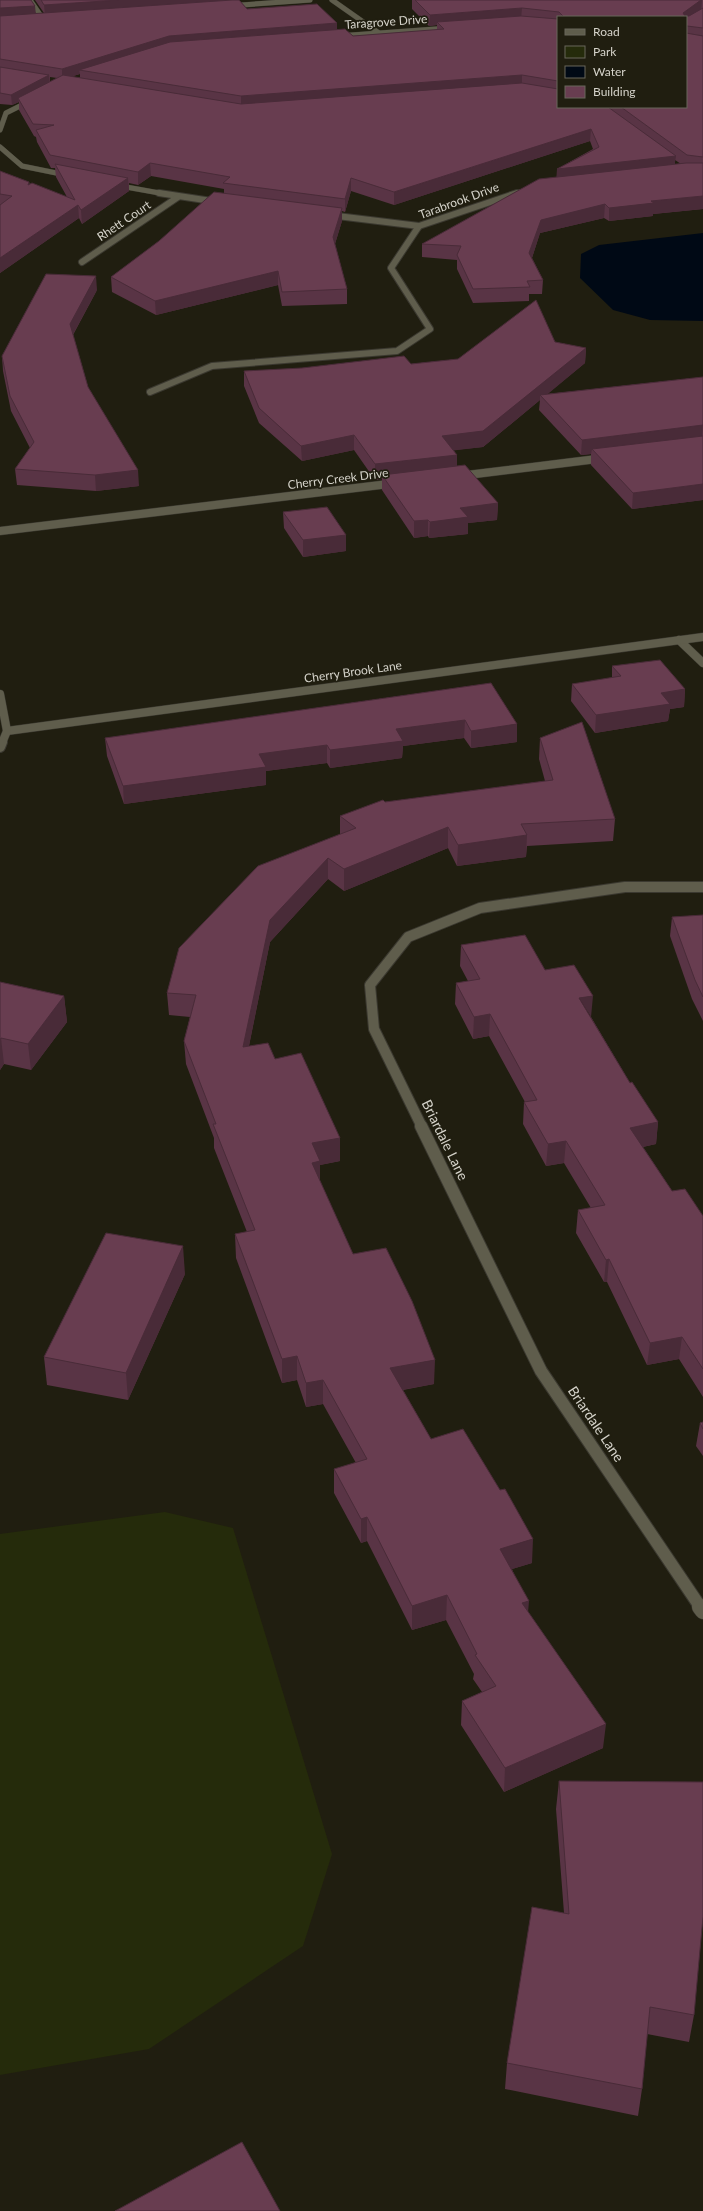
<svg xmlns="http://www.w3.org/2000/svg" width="703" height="2211" viewBox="0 0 703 2211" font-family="Lato,sans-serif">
<rect width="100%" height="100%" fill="#201e10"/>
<!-- green -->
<polygon fill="#252b0b" points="165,1512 233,1528 332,1854 303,1946 149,2049 0,2075 0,1534"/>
<!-- water -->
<polygon fill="#000915" points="703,233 703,321 650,320 613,310 580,278 581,254 599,245"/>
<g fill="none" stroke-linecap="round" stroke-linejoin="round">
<!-- service casing -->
<g stroke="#3b3930" stroke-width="5.5">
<polyline id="service" points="30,0 43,19"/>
</g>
<!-- minor-far5 casing -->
<g stroke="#3b3930" stroke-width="5.5">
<g id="minor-far5">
<polyline points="332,0 379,33"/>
<polyline points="228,6 310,0"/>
<polyline points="338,36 450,28"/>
<polyline points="0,130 6,113 32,100"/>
<polyline points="0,147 22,166 71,176"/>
<polyline points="115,185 165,194"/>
<polyline points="514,194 527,190"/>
</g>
</g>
<!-- minor-far4 casing -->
<g stroke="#3b3930" stroke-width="8">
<g id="minor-far4">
<polyline points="159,193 218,202"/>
<polyline points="329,215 419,226"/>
<polyline points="82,262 178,197"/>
<polyline points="150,392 212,366 397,351 430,329 391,268 419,226 517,193"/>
</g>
</g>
<!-- minor-far3 casing -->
<g stroke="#3b3930" stroke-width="9">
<g id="minor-far3">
<polyline points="459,476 605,458"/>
<polyline points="0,531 397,483"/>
<polyline points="679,640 703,663"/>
<polyline points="7,731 703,637"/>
</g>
</g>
<!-- minor-far2 casing -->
<g stroke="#3b3930" stroke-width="12">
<polyline id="minor-far2" points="422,1127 374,1029 370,985 408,937 480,908 625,887 703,887"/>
</g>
<!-- minor-far1 casing -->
<g stroke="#3b3930" stroke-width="14">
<polyline id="minor-far1" points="421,1126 541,1371 701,1608"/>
</g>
<!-- minor casing -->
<g stroke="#3b3930" stroke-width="17">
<polyline id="minor" points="700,1607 703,1611"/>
</g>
<!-- tertiary-far1 casing -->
<g stroke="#3b3930" stroke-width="9">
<polyline id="tertiary-far1" points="0,694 7,731 2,743"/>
</g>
<!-- tertiary casing -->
<g stroke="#3b3930" stroke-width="12">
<polyline id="tertiary" points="0,747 2,742"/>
</g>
<!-- service -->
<use href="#service" stroke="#5f5d4c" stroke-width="5"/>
<!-- minor-far5 -->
<use href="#minor-far5" stroke="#5f5d4c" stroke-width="5"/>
<!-- minor-far4 -->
<use href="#minor-far4" stroke="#5f5d4c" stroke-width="6"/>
<!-- minor-far3 -->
<use href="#minor-far3" stroke="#5f5d4c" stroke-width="8"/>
<!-- minor-far2 -->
<use href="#minor-far2" stroke="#5f5d4c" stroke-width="10"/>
<!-- minor-far1 -->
<use href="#minor-far1" stroke="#5f5d4c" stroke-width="12"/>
<!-- minor -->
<use href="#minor" stroke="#5f5d4c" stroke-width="16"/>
<!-- tertiary-far1 -->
<use href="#tertiary-far1" stroke="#5f5d4c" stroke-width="8"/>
<!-- tertiary -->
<use href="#tertiary" stroke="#5f5d4c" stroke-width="10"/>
</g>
<!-- wall -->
<g fill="#593445" fill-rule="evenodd">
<path d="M0,0L36,14L44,13L35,0H239L247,9L337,23V30L353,36L437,30V25L429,26L412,9V0H703V209L653,214V216L609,221L604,218L540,233L532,258L543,280L542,294H529V301L473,303L457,269V260L422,257V244L557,177V169L593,149L590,141L394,205L351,191L345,212L342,211V221L335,244L347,289V304L282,306L278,285L156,315L112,292L111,277L224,193V189L151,176L138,185L129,183V191L82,224L79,218L0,273V171L29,182L30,185L67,197L56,177L55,168H51L37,142L36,137L34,136L19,110V102L12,105L0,104ZM558,17H686V107H558ZM80,74V78L70,77ZM50,77L57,78L50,82ZM675,160L681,164H675Z"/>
<polygon points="97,290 73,335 88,387 139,486 96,491 17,485 15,469 30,448 11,411 3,371 2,356"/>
<polygon points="555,342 586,348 585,363 547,394 703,377 703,500 632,509 591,465 591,454 581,455 539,410 540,400 483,447 454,450 457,466 498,503 497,520 468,523 468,534 429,538 428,536 414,538 382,490 382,479 375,480 354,450 302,461 259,423 244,386 244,371 411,364 458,359"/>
<polygon points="283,512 346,535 346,551 303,557 284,528"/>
<polygon points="612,666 685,689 684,707 670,709 668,721 595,733 571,701 572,684 612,678"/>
<polygon points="491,683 517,742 471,748 464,738 403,746 402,758 330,768 327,763 266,771 266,785 124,804 107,756 105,738"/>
<polygon points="540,738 615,819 613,841 527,846 526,857 457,866 448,848 344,891 328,879 270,942 249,1046 275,1059 340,1138 340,1161 320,1165 320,1181 353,1254 434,1384 403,1390 431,1439 532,1563 512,1569 528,1612 603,1748 504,1792 461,1725 462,1701 482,1692 473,1679 474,1674 446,1620 412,1630 367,1541 361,1543 334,1493 334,1469 356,1463 323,1404 306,1407 297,1380 282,1383 236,1258 235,1234 247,1232 214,1148 214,1138 186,1064 184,1041 190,1017 169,1015 167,993 340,834 340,816 385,802 545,781 539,759"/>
<polygon points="703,915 703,1021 692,999 670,936 672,917"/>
<polygon points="461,945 545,970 591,1017 630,1083 658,1122 656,1144 643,1147 672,1191 703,1216 703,1397 679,1359 647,1365 607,1282 604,1282 576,1233 578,1210 591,1208 564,1163 546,1166 523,1124 524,1102 525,1102 489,1036 473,1039 455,1004 456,983 468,981 460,966"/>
<polygon points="0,982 64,996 67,1022 31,1070 4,1064 0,1070"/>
<polygon points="185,1274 128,1400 47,1385 44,1357"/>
<polygon points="703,1422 703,1456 696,1446 700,1423"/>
<polygon points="559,1781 694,2015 689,2042 647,2034 642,2089 638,2116 505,2089 507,2063 564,1913 556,1809"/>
</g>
<!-- shaded-wall -->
<g fill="#492b38">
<polygon points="119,0 232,0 45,15 44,5"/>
<polygon points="701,0 702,0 701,11 686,21 683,17 683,13"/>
<polygon points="35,6 36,15 0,18 0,8"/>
<polygon points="522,8 521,19 437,22 437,25 429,26 430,15"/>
<polygon points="337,23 337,33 79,70 80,74 62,79 62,69 169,36"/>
<polygon points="687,26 686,37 686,27"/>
<polygon points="49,75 50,85 18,98 19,102 12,105 11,95"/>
<polygon points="522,75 522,87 241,108 241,96"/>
<polygon points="591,129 590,141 394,205 394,192"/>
<polygon points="676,156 674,169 556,182 557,169"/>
<polygon points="150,163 151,176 138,185 138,172"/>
<polygon points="128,178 129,191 82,224 81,210"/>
<polygon points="351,178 351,191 345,212 345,199"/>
<polygon points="703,196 703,209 653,214 653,216 609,221 609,208 651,201"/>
<polygon points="605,204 604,218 540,233 529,267 529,253 541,220"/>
<polygon points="78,205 79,218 0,273 0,258"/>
<polygon points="342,208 342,221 333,250 333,237"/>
<polygon points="278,271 278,285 156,315 155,301"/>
<polygon points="96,276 97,290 71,338 70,324"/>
<polygon points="586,348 585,363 543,398 540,395 540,400 483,447 441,452 442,436"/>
<polygon points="703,425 702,441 592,449 591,454 581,455 582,440"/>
<polygon points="354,435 354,450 302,461 301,446"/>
<polygon points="457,455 457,470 382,475 382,479 375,480 375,464"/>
<polygon points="138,470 139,486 96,491 95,475"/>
<polygon points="703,484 703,500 632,509 633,493"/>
<polygon points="498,503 497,520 468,523 468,534 429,538 430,522 460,508"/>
<polygon points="428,520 428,536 414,538 414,521"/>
<polygon points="346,535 346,551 303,557 303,540"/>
<polygon points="685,689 684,707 670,709 668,721 595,733 596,715 661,693"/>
<polygon points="465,720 464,738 403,746 402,758 330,768 330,750 396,729"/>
<polygon points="517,724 517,742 471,748 471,731"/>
<polygon points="327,745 327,763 266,771 266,785 124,804 123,786 259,754"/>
<polygon points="448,827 448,848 344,891 344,869"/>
<polygon points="527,835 526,857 457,866 458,845"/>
<polygon points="328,858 328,879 270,942 244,1070 243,1047 270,920"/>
<polygon points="64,996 67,1022 31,1070 28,1044"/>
<polygon points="593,996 591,1017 579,998"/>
<polygon points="490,1014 489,1036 473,1039 474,1017"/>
<polygon points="1,1038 4,1064 0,1070 0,1040"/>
<polygon points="658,1122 656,1144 628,1150 630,1128"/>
<polygon points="340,1138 340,1161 320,1165 320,1184 312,1186 312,1143"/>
<polygon points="566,1141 564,1163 546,1166 548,1144"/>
<polygon points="183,1246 185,1274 128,1400 126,1373"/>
<polygon points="609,1259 607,1282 604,1282 606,1260"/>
<polygon points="682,1337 679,1359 647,1365 650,1343"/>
<polygon points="297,1356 297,1380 282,1383 282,1359"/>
<polygon points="435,1360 434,1384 390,1392 390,1368"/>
<polygon points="323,1380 323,1404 306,1407 306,1383"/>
<polygon points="367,1517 367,1541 361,1543 361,1519"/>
<polygon points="533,1539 532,1563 499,1573 500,1549"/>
<polygon points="447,1595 446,1620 412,1630 412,1606"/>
<polygon points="529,1601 527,1625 522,1603"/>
<polygon points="606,1724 603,1748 504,1792 505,1768"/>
</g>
<!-- building -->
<g fill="#683d50" stroke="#492b38">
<polygon points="0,0 31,0 35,6 0,8"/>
<polygon points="41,0 119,0 44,5"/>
<polygon points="232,0 239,0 247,9 317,4 337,23 169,36 62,69 0,59 0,16"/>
<polygon points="415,0 701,0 683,13 685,16 689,16 703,8 703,28 687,26 686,27 686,17 562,17 563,16 559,12 522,8 430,15"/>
<polygon points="521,16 558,19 558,81 522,75 241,96 79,70 170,42 345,29 353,36 444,29 437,22"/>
<polygon points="686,33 703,36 703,157 687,155 621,107 686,107"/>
<polygon points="0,67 49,75 11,95 0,93"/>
<polygon points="63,75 241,104 522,83 558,89 558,107 608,107 676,156 557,169 599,147 591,129 394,192 351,178 345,199 223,183 230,177 150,163 138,172 50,155 36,130 54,125 33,124 18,98"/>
<polygon points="686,163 703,163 703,196 651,201 654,203 609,208 605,204 541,220 529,253 543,280 527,281 530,287 473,289 457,255 461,246 422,244 539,179"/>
<polygon points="55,164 128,178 81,210 78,205 0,258 0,205 12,196 0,194 0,171 29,182 28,185 32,183 75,200"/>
<polygon points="214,192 342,208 333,237 347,289 282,292 278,271 155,301 111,277 159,241"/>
<polygon points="46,274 96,276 70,324 88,387 138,470 95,475 15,469 34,442 10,396 2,356"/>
<polygon points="536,300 555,342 586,348 483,431 442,436 457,455 375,464 354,435 301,446 259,408 244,371 302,368 404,356 411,364 458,359"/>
<polygon points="703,377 703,425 582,440 540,395"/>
<polygon points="703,436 703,484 633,493 592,449"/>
<polygon points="465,465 498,503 460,508 468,517 430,522 428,520 414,521 382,475"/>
<polygon points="327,507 346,535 303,540 283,512"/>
<polygon points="660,660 685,689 661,693 670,704 596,715 572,684 621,676 612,666"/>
<polygon points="491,683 517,724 471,731 465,720 396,729 403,741 330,750 327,745 259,754 266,767 123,786 105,738"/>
<polygon points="582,722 615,819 521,824 527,835 458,845 448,827 344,869 328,858 270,920 243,1047 268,1043 275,1059 301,1053 340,1138 312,1143 320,1161 312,1163 353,1254 386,1248 412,1301 435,1360 390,1368 431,1439 463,1429 500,1490 505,1489 533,1539 500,1549 529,1601 522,1603 606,1724 505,1768 462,1701 496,1686 475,1655 477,1654 447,1595 412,1606 367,1517 361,1519 334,1469 367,1459 323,1380 306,1383 297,1356 282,1359 235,1234 255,1230 213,1124 216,1124 184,1041 196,995 167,993 179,948 258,866 356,828 340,816 383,800 385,802 553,780 540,738"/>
<polygon points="703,915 703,997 695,980 672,917"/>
<polygon points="525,935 545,970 574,965 593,996 579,998 630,1083 632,1082 658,1122 630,1128 672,1191 685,1189 703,1216 703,1369 682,1337 650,1343 609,1259 606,1260 578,1210 605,1205 566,1141 548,1144 524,1102 537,1100 490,1014 474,1017 456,983 480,979 461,945"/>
<polygon points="0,982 64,996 28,1044 1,1038 0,1040"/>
<polygon points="106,1233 183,1246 126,1373 44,1357"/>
<polygon points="703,1422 703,1429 700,1423"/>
<polygon points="559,1781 703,1782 703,1917 694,2015 650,2007 642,2089 507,2063 532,1907 569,1914"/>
<polygon points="242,2142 280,2211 115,2211"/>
</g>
<g text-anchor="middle" stroke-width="3.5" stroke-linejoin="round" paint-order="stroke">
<!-- far-street labels -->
<g font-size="12" fill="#d5d3ca" stroke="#201e10">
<text transform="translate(386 22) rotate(-4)" y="4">Taragrove Drive</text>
<text transform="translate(459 201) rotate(-20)" y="4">Tarabrook Drive</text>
<text transform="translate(124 221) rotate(-34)" y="4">Rhett Court</text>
<text transform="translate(338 479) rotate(-7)" y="4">Cherry Creek Drive</text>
<text transform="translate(353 672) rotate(-8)" y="4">Cherry Brook Lane</text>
</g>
<!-- street labels -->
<g font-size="14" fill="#d5d3ca" stroke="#201e10">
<text transform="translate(445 1140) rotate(64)" y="5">Briardale Lane</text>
<text transform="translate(596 1424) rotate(56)" y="5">Briardale Lane</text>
</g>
</g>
<!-- legend -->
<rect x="557" y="16" width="130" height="92" fill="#201e10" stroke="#68665a"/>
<rect x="565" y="29" width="20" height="6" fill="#5f5d4c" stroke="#68665a"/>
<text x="593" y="36" font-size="12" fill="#d5d3ca">Road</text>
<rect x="565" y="46" width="20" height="12" fill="#252b0b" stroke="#68665a"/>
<text x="593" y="56" font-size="12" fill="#d5d3ca">Park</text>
<rect x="565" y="66" width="20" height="12" fill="#000915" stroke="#68665a"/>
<text x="593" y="76" font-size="12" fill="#d5d3ca">Water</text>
<rect x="565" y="86" width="20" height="12" fill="#683d50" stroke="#68665a"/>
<text x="593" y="96" font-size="12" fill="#d5d3ca">Building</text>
</svg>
